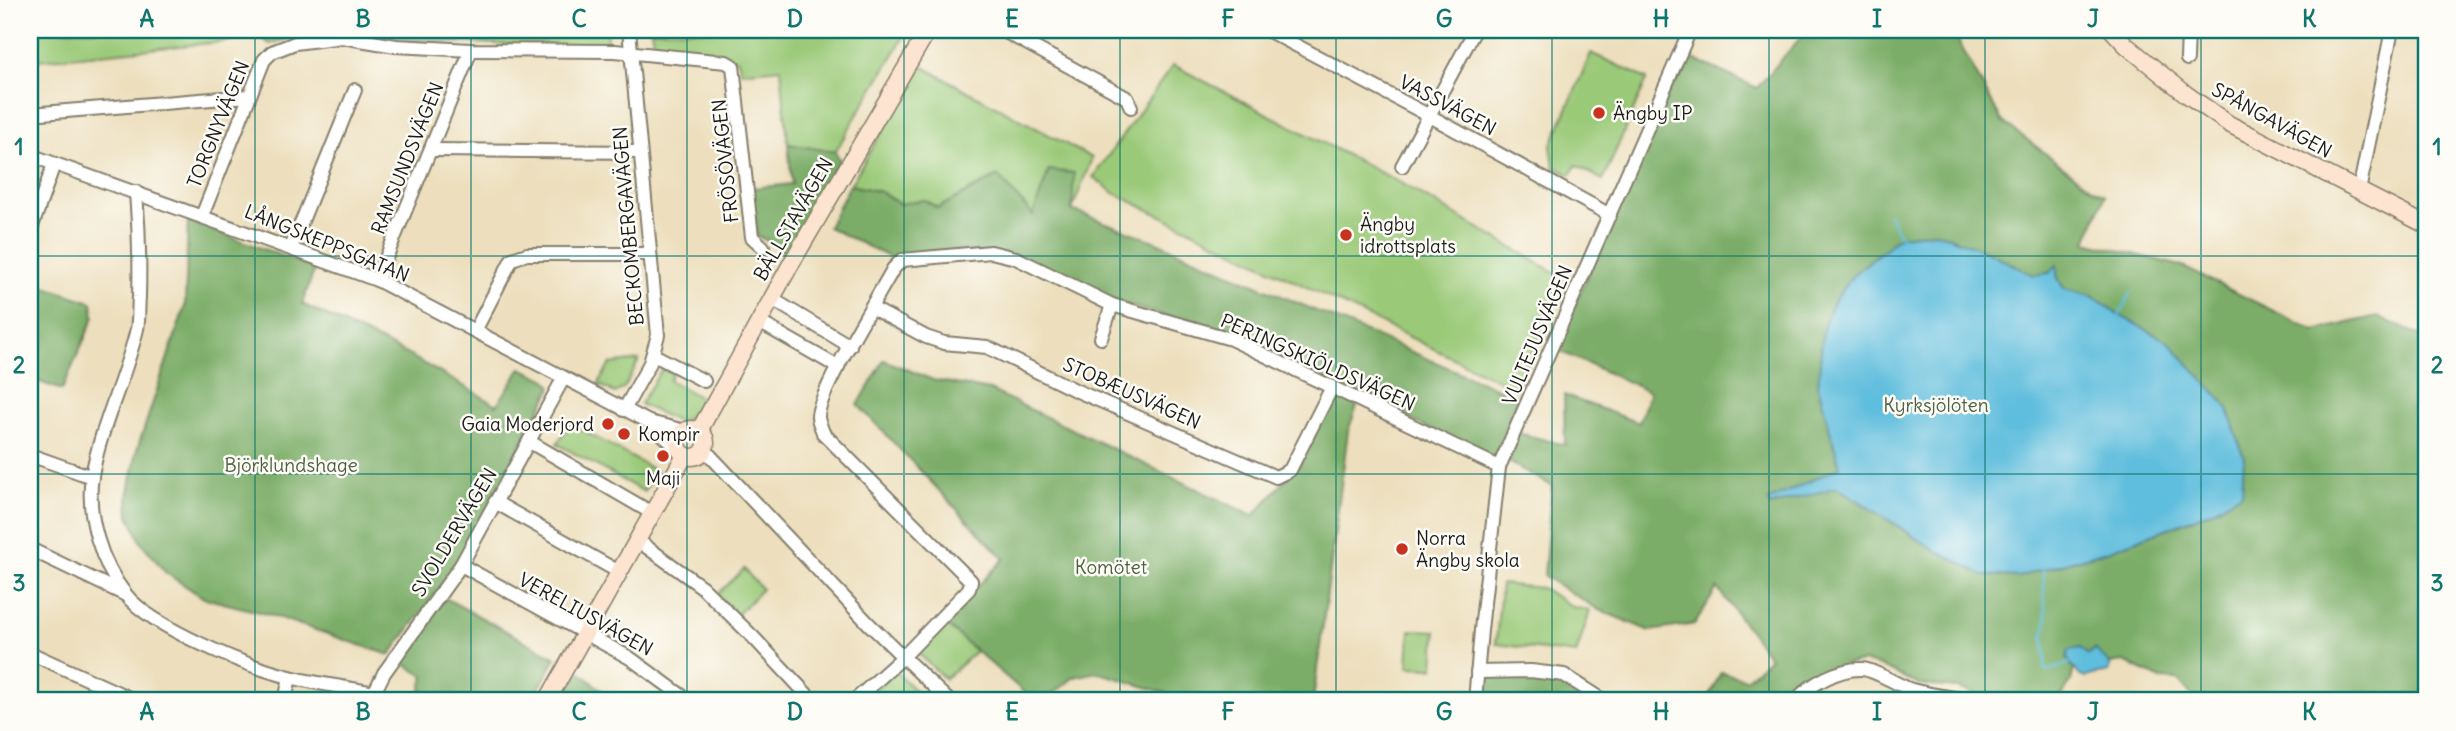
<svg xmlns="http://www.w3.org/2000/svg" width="2456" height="731" viewBox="0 0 2456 731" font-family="Delius,sans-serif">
<rect width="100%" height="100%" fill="#fdfcf7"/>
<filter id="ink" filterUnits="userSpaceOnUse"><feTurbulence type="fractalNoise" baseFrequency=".0143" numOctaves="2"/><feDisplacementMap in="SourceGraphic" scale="14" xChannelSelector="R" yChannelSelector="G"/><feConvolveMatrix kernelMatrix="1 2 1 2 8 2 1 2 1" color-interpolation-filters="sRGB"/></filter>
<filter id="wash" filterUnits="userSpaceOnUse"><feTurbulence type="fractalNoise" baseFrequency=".00686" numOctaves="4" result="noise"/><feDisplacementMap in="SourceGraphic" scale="28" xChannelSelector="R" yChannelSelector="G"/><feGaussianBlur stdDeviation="1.57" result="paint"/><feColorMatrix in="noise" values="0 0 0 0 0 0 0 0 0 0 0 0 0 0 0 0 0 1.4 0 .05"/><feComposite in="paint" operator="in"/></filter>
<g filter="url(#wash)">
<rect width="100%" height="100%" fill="#eddfbd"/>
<!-- green -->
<g fill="#9ac977" stroke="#5b724a" stroke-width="2">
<polygon points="30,30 340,30 347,32 300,35 270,44 261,38 30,61"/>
<polygon points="465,30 606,30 607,40 604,47 458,43"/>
<polygon points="651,30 908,30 835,152 788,144 781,68 741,72 738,60 727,56 661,48 653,41"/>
<polygon points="1591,53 1647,79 1603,180 1576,165 1571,175 1554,167 1551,146"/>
<polygon points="1173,65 1397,181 1564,278 1516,389 1114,193 1093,177"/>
<polygon points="921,66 1092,158 1072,210 1033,216 998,176 938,208 924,200 899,204 881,192 850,185"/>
<polygon points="639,360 624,388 615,393 598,384 610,364"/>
<path d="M662,369L673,373L669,380L701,398C695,408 690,420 678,422L640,404Z"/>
<polygon points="570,423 656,471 644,492 557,444"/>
<polygon points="744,569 762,589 737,615 717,595"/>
<polygon points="1501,584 1542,588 1573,607 1590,611 1576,654 1496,644"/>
<polygon points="943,622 976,651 945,679 917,652 917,649"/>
<polygon points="1410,630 1436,631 1434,668 1408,667"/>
<polygon points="895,671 926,701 863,701"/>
</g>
<!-- forest -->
<g fill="#7bad68" stroke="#4c6442" stroke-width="2" fill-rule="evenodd">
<polygon points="340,30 465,30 458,43 402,40"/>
<path d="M1807,30H1952L2002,121L2093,189L2105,195L2086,242L2181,266L2315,331L2377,316L2426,338V701H2197L2178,680L2161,679L2124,662L2110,664L2095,649L2088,655L2069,650L2067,658L2074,669L2071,681L2060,699L2068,701H1994L1958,688L1919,685L1880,666L1865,662L1849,664L1818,676L1799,688L1790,701H1707L1721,672L1746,679L1770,658L1717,588L1695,624L1650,631L1599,610L1544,576L1552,486L1507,461L1518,433L1565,445L1564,395L1639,423L1650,392L1555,349L1685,55L1757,88ZM1936,232L1984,251L2033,275L2049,273L2057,276L2064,289L2094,297L2119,315L2242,493L2208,513L2110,550L2018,577L1940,553L1837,487L1769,501L1840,467L1818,386L1853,275L1900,236Z"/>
<polygon points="788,144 835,152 840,160 785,254 772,243 757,236 752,188 792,184"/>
<polygon points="1049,170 1074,173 1072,210 1154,241 1519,398 1494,459 1223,332 1116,302 1036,263 960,250 893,259 828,227 850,185 881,192 899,204 924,200 938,208 998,176 1033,215"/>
<polygon points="188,221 315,268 302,304 405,353 497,405 521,368 547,380 552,387 457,564 390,655 271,615 204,598 166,573 141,542 129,515 128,497 137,450 185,306"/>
<polygon points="30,248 36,249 42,286 92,302 94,317 62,390 34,380 30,385 30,360 40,335 30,310"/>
<polygon points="884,360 933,380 990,390 1253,516 1300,464 1334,393 1357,406 1348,431 1313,701 1192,701 1097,672 1074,677 1045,701 1034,701 943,622 1004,559 858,405"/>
<polygon points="445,598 556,658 532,701 419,701 424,676 401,662"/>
<polygon points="580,672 614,701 562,701"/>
<polygon points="1529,674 1576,690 1590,701 1483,701 1484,676"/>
</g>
<!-- water -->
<g fill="#5fbddd" stroke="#3e6c7c" stroke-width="2">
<polygon points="1936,232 1984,250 2033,275 2049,273 2057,265 2057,276 2064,289 2094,297 2119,315 2169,342 2227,406 2244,458 2242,493 2208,513 2110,550 2018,577 1983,575 1940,553 1837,487 1770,506 1768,501 1840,467 1818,386 1823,330 1831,306 1853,275 1900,236"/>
<path d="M2080,648L2088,655L2095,649L2110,664V671C2102,676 2094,672 2086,678L2080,676L2067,658L2069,650Z"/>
</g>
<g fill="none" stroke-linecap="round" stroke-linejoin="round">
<!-- stream -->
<g stroke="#5fbddd" stroke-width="2.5">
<polyline points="1889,214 1900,236"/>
<polyline points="2119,315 2131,293"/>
<polyline points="2043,570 2046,627 2043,637 2046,656 2044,668 2048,671 2070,663"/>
</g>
</g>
</g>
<g filter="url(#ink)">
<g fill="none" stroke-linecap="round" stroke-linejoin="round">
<!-- street casing -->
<g stroke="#847e6c" stroke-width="16">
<g id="street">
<polyline points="1002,30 1127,98 1131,107"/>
<polyline points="1267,30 1428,115 1610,215"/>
<polyline points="2187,59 2188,30"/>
<polyline points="30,114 248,96"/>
<polyline points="432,150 640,152"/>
<polyline points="30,155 377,280 649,422 685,431"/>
<polyline points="1402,166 1475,30"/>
<polyline points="2359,191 2392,30"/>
<path d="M136,192C139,227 140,262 139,297C138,308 139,319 137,329C125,379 101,425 92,476C86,515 101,564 126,595C153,628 248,667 290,677C317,684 346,687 374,693"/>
<polyline points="202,216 264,60 272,52 295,43 342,37 396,46 471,50 615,51 726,62 733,66 752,237 763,247"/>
<polyline points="30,232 54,164"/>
<polyline points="291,248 355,90"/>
<polyline points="377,280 471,50"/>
<polyline points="772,299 850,346"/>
<polyline points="872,308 926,337 944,343 987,347 1075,390 1276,477 1290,470 1332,387"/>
<polyline points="759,322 838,367"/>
<polyline points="475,331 512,259 527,254 650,254"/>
<polyline points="1101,338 1112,305"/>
<polyline points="654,355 704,381"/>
<polyline points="624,410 650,363 658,335 629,30"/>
<polyline points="652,425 680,450"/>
<polyline points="530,442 652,513"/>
<polyline points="704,449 869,624 949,701"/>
<polyline points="30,455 92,477"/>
<polyline points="495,502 619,572"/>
<polyline points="637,540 702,587 754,638 813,701"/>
<polyline points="30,549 126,595"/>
<polyline points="461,565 630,658 689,701"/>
<polyline points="30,653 136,701"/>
<polyline points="1477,672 1531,671 1564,675 1605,701"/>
<polyline points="285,701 290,677"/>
<polyline points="372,701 374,693 384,673 461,565 563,379"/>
<path d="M854,701L902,658L969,589L971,581L823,433C822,428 818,422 818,417C817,394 879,295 893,269L902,260L991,252L1016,258L1112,305L1231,339L1499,467"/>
<polyline points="1475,701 1481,630 1499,467 1690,30"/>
<path d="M1796,701C1809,684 1840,668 1862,669C1876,670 1897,685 1912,690C1932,696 1954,697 1975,701"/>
</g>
</g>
<!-- secondary casing -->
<g stroke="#847e6c" stroke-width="19">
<g id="secondary">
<polyline points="2112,30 2127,46 2186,94 2229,124 2426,225"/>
<circle cx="692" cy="443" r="14"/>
<polyline points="699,431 792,262 928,30"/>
<polyline points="547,701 685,455"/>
</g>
</g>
<!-- street -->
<use href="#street" stroke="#fff" stroke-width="12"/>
<!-- secondary -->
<use href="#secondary" stroke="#fde4d0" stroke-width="16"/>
</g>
</g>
<!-- grid -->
<path fill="none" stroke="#0f766e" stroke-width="2" stroke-opacity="0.55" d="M255,30V701M471,30V701M687,30V701M904,30V701M1120,30V701M1336,30V701M1552,30V701M1769,30V701M1985,30V701M2201,30V701M30,256H2426M30,474H2426"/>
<!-- markers -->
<g fill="#c8321e" stroke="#fdfcf7" stroke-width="2.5">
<circle cx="1599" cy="113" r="7"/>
<circle cx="1346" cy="235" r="7"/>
<circle cx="608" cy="424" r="7"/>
<circle cx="624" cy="434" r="7"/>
<circle cx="663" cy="456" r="7"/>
<circle cx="1402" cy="549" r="7"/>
</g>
<g text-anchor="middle" stroke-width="5" stroke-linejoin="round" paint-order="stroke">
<!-- street labels -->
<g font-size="19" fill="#1c1c1c" stroke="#fdfcf7">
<text transform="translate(1448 105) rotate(28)" y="7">VASSVÄGEN</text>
<text transform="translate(2272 120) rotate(29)" y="7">SPÅNGAVÄGEN</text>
<text transform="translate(218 124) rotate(-68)" y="7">TORGNYVÄGEN</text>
<text transform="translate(407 158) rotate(-68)" y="7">RAMSUNDSVÄGEN</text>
<text transform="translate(725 161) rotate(-96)" y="7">FRÖSÖVÄGEN</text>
<text transform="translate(793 219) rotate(-60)" y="7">BÄLLSTAVÄGEN</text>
<text transform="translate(628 226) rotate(-95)" y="7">BECKOMBERGAVÄGEN</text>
<text transform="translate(327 243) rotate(22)" y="7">LÅNGSKEPPSGATAN</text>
<text transform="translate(1537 335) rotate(-67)" y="7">VULTEJUSVÄGEN</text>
<text transform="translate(1318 362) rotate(24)" y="7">PERINGSKIÖLDSVÄGEN</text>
<text transform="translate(1132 393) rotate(24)" y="7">STOBÆUSVÄGEN</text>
<text transform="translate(454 532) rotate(-59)" y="7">SVOLDERVÄGEN</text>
<text transform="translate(586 614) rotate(29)" y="7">VERELIUSVÄGEN</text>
</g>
<!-- poi labels -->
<g font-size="19" fill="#1c1c1c" stroke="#fdfcf7" text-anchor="start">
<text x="1613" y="120">Ängby IP</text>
<text x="1360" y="231">Ängby<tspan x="1360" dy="22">idrottsplats</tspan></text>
<text x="594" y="431" text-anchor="end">Gaia Moderjord</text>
<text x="638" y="441">Kompir</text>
<text x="663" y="485" text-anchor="middle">Maji</text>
<text x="1416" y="545">Norra<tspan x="1416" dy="22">Ängby skola</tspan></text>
</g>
<!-- park labels -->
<g font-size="19" fill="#4e6140" stroke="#fdfcf7">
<text x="1936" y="412">Kyrksjölöten</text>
<text x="291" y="472">Björklundshage</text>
<text x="1111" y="574">Komötet</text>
</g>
</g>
<!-- margin -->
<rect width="2456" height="731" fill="none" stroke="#fdfcf7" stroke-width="77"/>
<rect x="38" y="38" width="2380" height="654" fill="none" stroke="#0f766e" stroke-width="2.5"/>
<g font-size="23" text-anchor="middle" font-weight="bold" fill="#0f766e">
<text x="147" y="27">A</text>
<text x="363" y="27">B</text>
<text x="579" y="27">C</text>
<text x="795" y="27">D</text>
<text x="1012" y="27">E</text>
<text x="1228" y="27">F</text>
<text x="1444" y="27">G</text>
<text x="1661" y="27">H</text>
<text x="1877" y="27">I</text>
<text x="2093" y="27">J</text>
<text x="2309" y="27">K</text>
<text x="19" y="155">1</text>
<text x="2437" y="155">1</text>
<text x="19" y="373">2</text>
<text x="2437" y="373">2</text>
<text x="19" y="591">3</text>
<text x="2437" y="591">3</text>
<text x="147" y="720">A</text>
<text x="363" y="720">B</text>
<text x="579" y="720">C</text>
<text x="795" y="720">D</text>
<text x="1012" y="720">E</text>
<text x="1228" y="720">F</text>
<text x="1444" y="720">G</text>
<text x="1661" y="720">H</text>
<text x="1877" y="720">I</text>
<text x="2093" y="720">J</text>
<text x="2309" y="720">K</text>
</g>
</svg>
